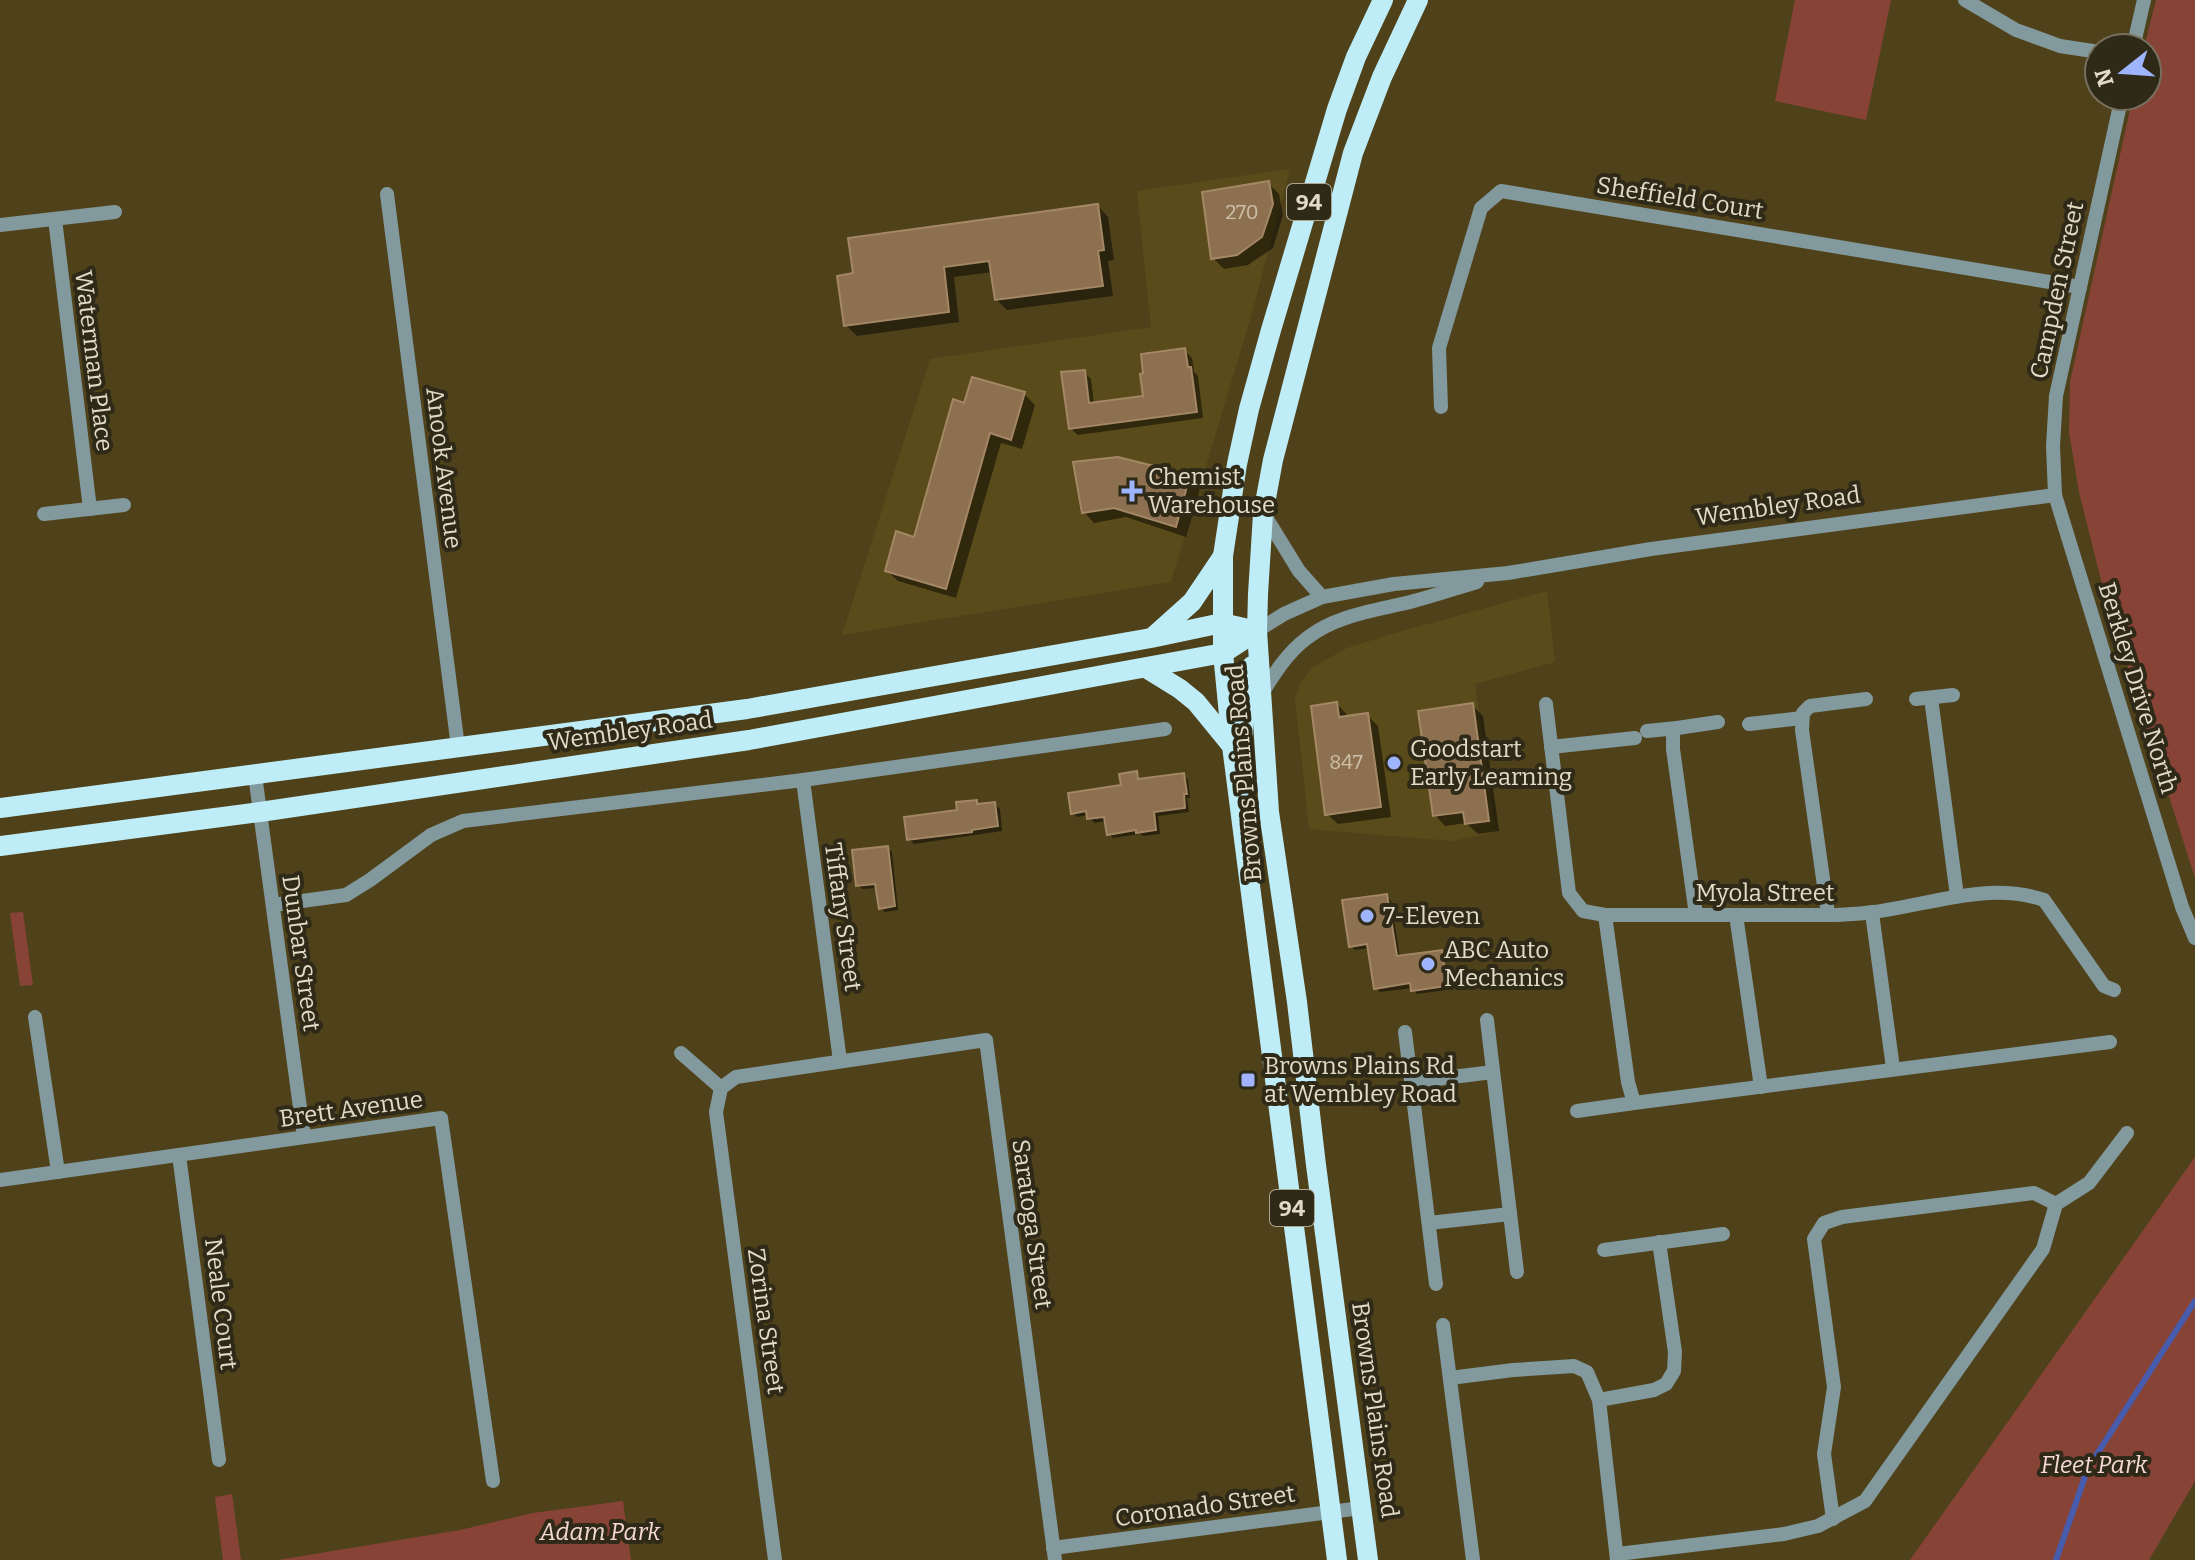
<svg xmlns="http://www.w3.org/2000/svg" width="2195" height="1560" viewBox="0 0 2195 1560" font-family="Bitter,serif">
<rect width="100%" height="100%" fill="#4f421a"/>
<!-- built -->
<g fill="#5a4b1a">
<polygon points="1290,169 1252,313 1171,582 842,635 930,359 1151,327 1137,191"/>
<polygon points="1547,591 1555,662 1475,684 1496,832 1453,841 1309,829 1295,698 1301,682 1313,667 1347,648 1388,635"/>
</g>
<!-- green -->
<g fill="#884337">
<polygon points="1795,0 1891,0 1866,120 1775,101"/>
<polygon points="2156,0 2195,0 2195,878 2104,592 2079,492 2069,432 2070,382 2133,96 2147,96 2147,48 2144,48"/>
<polygon points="23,912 33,985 20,986 10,913"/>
<polygon points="2195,1157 2195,1481 2149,1560 1910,1560"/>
<polygon points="232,1494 241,1560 223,1560 215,1497"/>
<polygon points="623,1501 631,1560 278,1560 460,1530 533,1513"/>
</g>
<!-- shadow -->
<g fill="#0007">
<polygon points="1268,183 1279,194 1283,215 1273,248 1248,265 1224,269 1213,258"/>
<polygon points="1098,206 1108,217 1114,260 1108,261 1113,296 1007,310 996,299 993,272 954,277 959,322 857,336 846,325 839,278"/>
<polygon points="1185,351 1192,358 1194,372 1198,376 1203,418 1078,435 1070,428 1084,372 1091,379 1094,404 1145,398"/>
<polygon points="1024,394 1035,405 1022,449 1001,443 956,598 898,581 887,571 915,539 966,405"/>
<polygon points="1189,477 1200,488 1186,537 1126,517 1094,523 1084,512"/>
<polygon points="1337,704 1347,715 1348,718 1367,715 1378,726 1391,817 1338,824 1327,814"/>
<polygon points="1472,705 1483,716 1499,831 1478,834 1466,823 1445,826 1435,815"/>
<polygon points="1136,774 1141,781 1183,775 1188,780 1190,798 1187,798 1189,812 1158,816 1160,834 1143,836 1140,834 1113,838 1109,834 1107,821 1094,823 1089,815 1077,817 1073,813 1123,787"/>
<polygon points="976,802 980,806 995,804 1000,809 1002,831 914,844 909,839"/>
<polygon points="887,848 892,852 898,910 885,912 881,908 878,888 862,889 858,885"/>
<polygon points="1387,896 1391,901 1400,958 1441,952 1443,955 1441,955 1446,990 1417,994 1412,988 1380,992 1376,988 1370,948 1355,950 1351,946"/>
</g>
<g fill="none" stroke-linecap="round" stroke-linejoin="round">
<!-- stream -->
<polyline stroke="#485cad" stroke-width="6" points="2056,1560 2088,1468 2195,1301"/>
</g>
<!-- building -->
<g fill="#8c704f" stroke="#a48765" stroke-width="2">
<polygon points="1269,181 1273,204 1262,237 1237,255 1211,259 1202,192"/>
<polygon points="1098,204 1104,250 1098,251 1103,286 995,300 989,261 944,267 949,312 844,326 837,276 853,273 848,238"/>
<polygon points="1185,348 1188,367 1191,367 1197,412 1069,429 1061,372 1085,370 1089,403 1143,396 1140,374 1143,373 1141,354"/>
<polygon points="972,377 1025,392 1011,440 990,433 946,589 885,571 896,531 914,537 953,399 964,403"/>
<polygon points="1118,457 1190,475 1176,527 1114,508 1082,513 1073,462"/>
<polygon points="1337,702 1339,717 1368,713 1381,807 1325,815 1311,706"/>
<polygon points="1473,703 1489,821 1465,824 1463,812 1433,816 1418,711"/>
<polygon points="1137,771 1138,779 1184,773 1187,794 1184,794 1185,808 1154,812 1156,830 1136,833 1136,830 1107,835 1104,817 1087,819 1086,811 1071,814 1068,793 1121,785 1119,774"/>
<polygon points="977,800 977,804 995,802 998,826 972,830 972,832 907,840 904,817 957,810 956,802"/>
<polygon points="888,846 895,906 879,909 875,884 856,886 852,850"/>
<polygon points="1387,894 1397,956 1442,950 1447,986 1411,991 1410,983 1374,989 1367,944 1349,947 1342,900"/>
</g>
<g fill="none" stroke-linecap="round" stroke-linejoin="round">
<!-- minor -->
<g stroke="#82999d" stroke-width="14">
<polyline points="1965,0 2016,30 2060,46 2099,52"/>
<polyline points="2133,48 2144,0"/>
<polyline points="2122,96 2056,396 2053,446 2055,495 2182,907 2195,938"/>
<polyline points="387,194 458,747"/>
<polyline points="55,219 90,509"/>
<polyline points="0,225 115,212"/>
<polyline points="1441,407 1439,348 1481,208 1501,191 2080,287"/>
<polyline points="44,514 124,505"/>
<polyline points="1264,514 1299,571 1322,597"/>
<polyline points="1257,631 1284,614 1322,597 1394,584 1508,573 1651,549 2055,495"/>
<path d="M1261,695C1274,674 1287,653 1307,638C1335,616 1372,611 1406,603C1430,597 1453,589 1477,582"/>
<polyline points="1931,698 1957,896"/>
<polyline points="1916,699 1953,695"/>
<path d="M1546,704L1569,893L1583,911L1605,915H1836C1848,914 1861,914 1873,912C1929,905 1988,881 2044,900L2104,986L2114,990"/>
<polyline points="1749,724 1802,718"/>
<polyline points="1647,731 1677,728"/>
<polyline points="1551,747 1635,738"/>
<polyline points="255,775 304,1137"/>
<polyline points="803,780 840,1061"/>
<polyline points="273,905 346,895 370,880 431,835 463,821 803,780 1165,729"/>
<polyline points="1872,913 1893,1068"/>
<polyline points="1828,914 1802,730 1803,713 1810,706 1866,699"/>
<polyline points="1605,915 1628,1082 1634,1103 2110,1042"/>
<polyline points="1696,915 1673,749 1673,733 1677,728 1718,722"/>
<polyline points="1736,915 1761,1087"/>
<polyline points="35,1017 58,1172"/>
<polyline points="1487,1020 1517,1272"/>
<polyline points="1405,1032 1436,1284"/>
<polyline points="681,1053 721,1088"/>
<polyline points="1411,1082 1493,1072"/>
<polyline points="1577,1111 1634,1103"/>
<polyline points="179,1155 219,1460"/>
<polyline points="0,1180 441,1118 493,1481"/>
<polyline points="1429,1223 1510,1214"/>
<polyline points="1604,1250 1723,1234"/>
<polyline points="1443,1325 1473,1560"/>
<polyline points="1450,1378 1513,1370 1574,1366 1587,1372 1599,1400 1617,1560"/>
<polyline points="1599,1400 1654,1390 1666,1384 1674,1371 1675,1352 1659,1242"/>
<polyline points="1833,1519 1824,1454 1834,1387 1814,1239 1824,1223 1842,1217 2034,1193 2056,1204"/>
<polyline points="1053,1548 1361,1508"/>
<polyline points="1618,1554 1784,1534 1818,1526 1865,1501 2043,1249 2056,1204 2089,1183 2127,1133"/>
<polyline points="775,1560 716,1112 721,1088 736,1077 986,1040 1055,1560"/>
</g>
<!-- major -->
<g stroke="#beedf7" stroke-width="20">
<polyline points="1153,637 1192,602 1223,556"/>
<polyline points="1146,668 1180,689 1196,702 1232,746"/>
<polyline points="1243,737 1243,707 1252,666"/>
<polyline points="0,808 747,709 1151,638 1222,623 1257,631"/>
<polyline points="0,846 260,812 749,740 1223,653 1257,631"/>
<polyline points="1337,1560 1232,746 1223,653 1223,556 1237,464 1249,409 1271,330 1337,109 1356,57 1383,0"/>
<polyline points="1368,1560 1316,1165 1297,1002 1269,812 1257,631 1258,594 1263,514 1273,460 1353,153 1382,77 1418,0"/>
</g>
</g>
<!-- markers -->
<g fill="#9eb4fd" stroke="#2f2918" stroke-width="3">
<path d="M1128 479h8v8h8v8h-8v8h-8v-8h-8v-8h8z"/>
<circle cx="1394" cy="763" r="8"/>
<circle cx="1367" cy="916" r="8"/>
<circle cx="1428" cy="964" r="8"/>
<rect x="1240" y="1072" width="16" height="16" rx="4"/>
</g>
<g text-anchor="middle" stroke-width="8" stroke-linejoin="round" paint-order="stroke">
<!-- number labels -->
<g font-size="20" fill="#ccc0a8">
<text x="1242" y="219">270</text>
<text x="1346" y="769">847</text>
</g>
<!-- shield labels -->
<g fill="#2f2918" stroke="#aca692" stroke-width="2">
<rect x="1287" y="184" width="44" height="36" rx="6"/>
<rect x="1270" y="1190" width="44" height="36" rx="6"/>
</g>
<g font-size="22" font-weight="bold" fill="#e2dbc6">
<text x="1309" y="210">94</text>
<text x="1292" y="1216">94</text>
</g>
<!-- street labels -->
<g font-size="24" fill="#e2dbc6" stroke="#2f2918">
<text transform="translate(1680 198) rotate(9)" y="8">Sheffield Court</text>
<text transform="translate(2057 290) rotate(-78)" y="8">Campden Street</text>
<text transform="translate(94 361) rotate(83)" y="8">Waterman Place</text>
<text transform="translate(444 468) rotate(83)" y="8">Anook Avenue</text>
<text transform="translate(1778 506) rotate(-8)" y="8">Wembley Road</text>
<text transform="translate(2138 688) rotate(73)" y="8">Berkley Drive North</text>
<text transform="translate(630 731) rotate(-8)" y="8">Wembley Road</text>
<text transform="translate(1244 773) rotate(-95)" y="8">Browns Plains Road</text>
<text x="1765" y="901">Myola Street</text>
<text transform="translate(843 917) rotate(82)" y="8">Tiffany Street</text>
<text transform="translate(301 953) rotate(82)" y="8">Dunbar Street</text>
<text transform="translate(351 1109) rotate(-8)" y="8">Brett Avenue</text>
<text transform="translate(1032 1224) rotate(82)" y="8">Saratoga Street</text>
<text transform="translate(221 1304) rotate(83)" y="8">Neale Court</text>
<text transform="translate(766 1321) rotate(82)" y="8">Zorina Street</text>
<text transform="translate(1375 1410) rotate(82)" y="8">Browns Plains Road</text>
<text transform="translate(1205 1506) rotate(-8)" y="8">Coronado Street</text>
</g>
<!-- poi labels -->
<g font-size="24" fill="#e2dbc6" stroke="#2f2918" text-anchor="start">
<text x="1148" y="485">Chemist<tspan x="1148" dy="28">Warehouse</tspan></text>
<text x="1410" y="757">Goodstart<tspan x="1410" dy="28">Early Learning</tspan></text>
<text x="1383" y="924">7-Eleven</text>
<text x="1444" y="958">ABC Auto<tspan x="1444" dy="28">Mechanics</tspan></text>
<text x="1264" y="1074">Browns Plains Rd<tspan x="1264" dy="28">at Wembley Road</tspan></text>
</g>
<!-- park labels -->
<g font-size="24" font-style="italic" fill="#f6d9d4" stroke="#2f2918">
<text x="2094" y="1473">Fleet Park</text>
<text x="600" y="1540">Adam Park</text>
</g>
</g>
<!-- north arrow -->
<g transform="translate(2123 72) rotate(253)"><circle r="38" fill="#2f2918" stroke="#77705e" stroke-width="2"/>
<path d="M0-6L14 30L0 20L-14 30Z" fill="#9eb4fd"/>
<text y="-12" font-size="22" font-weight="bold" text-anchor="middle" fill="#e2dbc6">N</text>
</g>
</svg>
